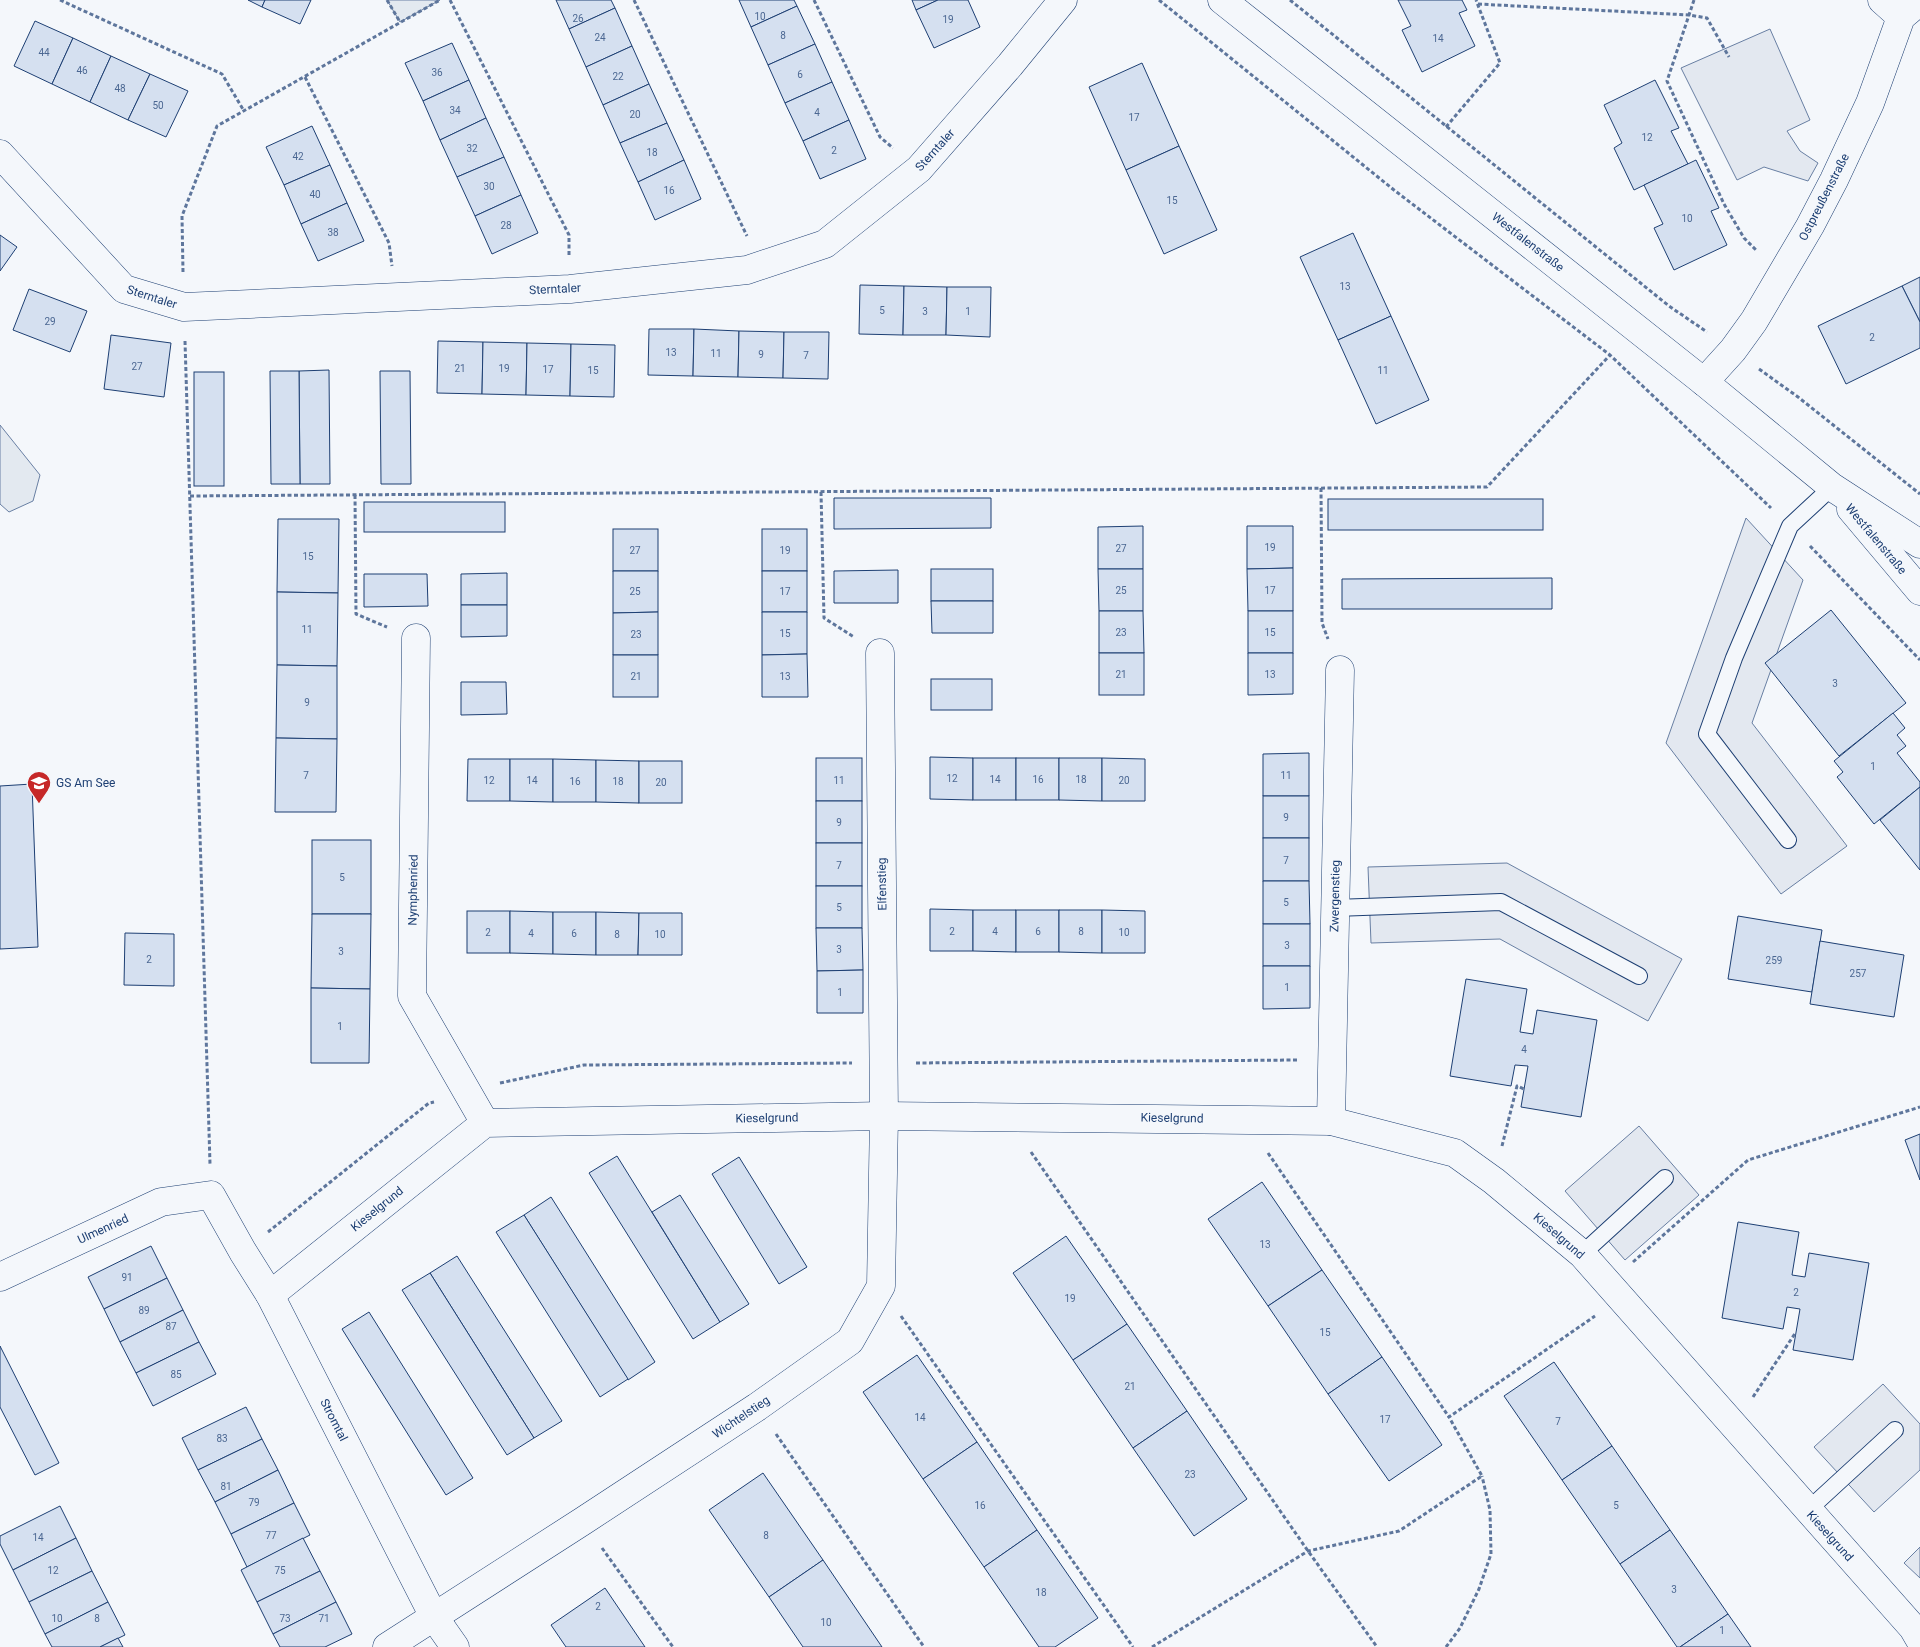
<svg xmlns="http://www.w3.org/2000/svg" width="1920" height="1647" viewBox="0 0 1920 1647" font-family="Roboto,sans-serif">
<rect width="100%" height="100%" fill="#f4f7fb"/>
<!-- green -->
<g fill="#e3e9f0" stroke="#687fa3">
<polygon points="387,0 440,0 400,22"/>
<polygon points="0,425 40,475 33,501 9,512 0,504"/>
</g>
<!-- parking -->
<g fill="#e3e8f0" stroke="#687fa3">
<polygon points="1770,29 1810,120 1787,131 1800,151 1818,163 1808,181 1764,167 1737,180 1681,68"/>
<polygon points="1746,518 1803,580 1752,723 1847,846 1781,894 1666,743"/>
<polygon points="1507,863 1682,959 1648,1021 1500,939 1371,943 1368,867"/>
<polygon points="1639,1126 1699,1195 1625,1260 1565,1191"/>
<polygon points="1883,1384 1920,1424 1920,1470 1874,1512 1814,1447"/>
<polygon points="1920,1547 1920,1578 1904,1563"/>
</g>
<!-- building -->
<g fill="#d5e0f0" stroke="#1d3f73">
<polygon points="248,0 265,0 262,7"/>
<polygon points="265,0 311,0 300,24 262,7"/>
<polygon points="556,0 611,0 615,8 569,29"/>
<polygon points="739,0 794,0 797,6 751,27"/>
<polygon points="912,0 938,0 916,10"/>
<polygon points="938,0 968,0 980,27 934,48 916,10"/>
<polygon points="1398,0 1462,0 1467,10 1459,13 1475,46 1422,72 1402,30 1411,26"/>
<polygon points="797,6 815,44 768,65 751,27"/>
<polygon points="615,8 632,46 586,67 569,29"/>
<polygon points="35,21 73,38 52,84 14,66"/>
<polygon points="73,38 111,56 90,102 52,84"/>
<polygon points="452,43 469,80 423,101 405,63"/>
<polygon points="815,44 832,82 785,103 768,65"/>
<polygon points="632,46 649,84 603,105 586,67"/>
<polygon points="111,56 150,74 128,120 90,102"/>
<polygon points="1142,63 1179,146 1126,170 1089,87"/>
<polygon points="150,74 188,91 166,137 128,120"/>
<polygon points="469,80 486,118 440,140 423,101"/>
<polygon points="1655,80 1679,128 1671,131 1688,164 1634,190 1614,148 1622,143 1604,105"/>
<polygon points="832,82 849,120 803,141 785,103"/>
<polygon points="649,84 667,123 620,143 603,105"/>
<polygon points="486,118 504,157 457,177 440,140"/>
<polygon points="849,120 866,159 820,179 803,141"/>
<polygon points="667,123 684,160 638,182 620,143"/>
<polygon points="312,126 330,165 284,185 266,147"/>
<polygon points="1179,146 1217,230 1164,254 1126,170"/>
<polygon points="504,157 521,195 475,216 457,177"/>
<polygon points="684,160 701,199 655,220 638,182"/>
<polygon points="1696,160 1719,208 1711,211 1727,245 1674,270 1654,228 1663,224 1644,185"/>
<polygon points="330,165 347,203 301,224 284,185"/>
<polygon points="521,195 538,233 492,254 475,216"/>
<polygon points="347,203 364,241 318,261 301,224"/>
<polygon points="1353,233 1391,316 1338,340 1300,257"/>
<polygon points="0,235 17,247 0,271"/>
<polygon points="1920,277 1920,322 1902,286"/>
<polygon points="860,285 904,286 903,335 859,334"/>
<polygon points="904,286 947,287 946,335 903,335"/>
<polygon points="1902,286 1920,322 1920,348 1846,384 1818,326"/>
<polygon points="947,287 991,287 990,337 946,335"/>
<polygon points="29,289 87,311 70,352 13,330"/>
<polygon points="1391,316 1429,400 1376,424 1338,340"/>
<polygon points="649,329 694,329 693,376 648,375"/>
<polygon points="694,329 739,331 738,377 693,376"/>
<polygon points="739,331 784,332 783,378 738,377"/>
<polygon points="784,332 829,332 828,379 783,378"/>
<polygon points="111,335 171,343 164,397 104,389"/>
<polygon points="438,341 483,342 482,394 437,393"/>
<polygon points="483,342 527,343 526,395 482,394"/>
<polygon points="527,343 571,344 570,396 526,395"/>
<polygon points="571,344 615,345 614,397 570,396"/>
<polygon points="329,370 330,484 300,484 299,371"/>
<polygon points="270,371 299,371 300,484 271,484"/>
<polygon points="380,371 410,371 411,484 381,484"/>
<rect x="194" y="372" width="30" height="114"/>
<polygon points="834,498 991,498 991,528 834,529"/>
<rect x="1328" y="499" width="215" height="31"/>
<rect x="364" y="502" width="141" height="30"/>
<polygon points="278,519 339,519 338,593 277,592"/>
<polygon points="1143,526 1143,569 1098,569 1098,527"/>
<polygon points="1247,526 1293,526 1293,568 1247,569"/>
<rect x="613" y="529" width="45" height="42"/>
<rect x="762" y="529" width="45" height="42"/>
<polygon points="1293,568 1293,611 1248,611 1247,569"/>
<rect x="931" y="569" width="62" height="32"/>
<polygon points="1098,569 1143,569 1143,611 1099,611"/>
<polygon points="898,570 898,603 834,603 834,571"/>
<polygon points="613,571 658,571 658,612 613,613"/>
<rect x="762" y="571" width="45" height="41"/>
<polygon points="507,573 507,605 461,605 461,574"/>
<polygon points="364,574 427,574 428,606 364,607"/>
<polygon points="1552,578 1552,609 1342,609 1342,579"/>
<polygon points="277,592 338,593 337,666 277,665"/>
<polygon points="931,601 993,601 993,633 932,633"/>
<polygon points="461,605 507,605 507,636 461,637"/>
<polygon points="1831,610 1906,703 1839,756 1765,663"/>
<polygon points="1099,611 1143,611 1144,653 1099,653"/>
<rect x="1248" y="611" width="45" height="42"/>
<polygon points="658,612 658,655 613,655 613,613"/>
<polygon points="762,612 807,612 807,654 762,655"/>
<rect x="1099" y="653" width="45" height="42"/>
<polygon points="1248,653 1293,653 1293,694 1248,695"/>
<polygon points="807,654 808,697 762,697 762,655"/>
<rect x="613" y="655" width="45" height="42"/>
<polygon points="277,665 337,666 337,739 276,738"/>
<rect x="931" y="679" width="61" height="31"/>
<polygon points="461,682 506,682 507,714 461,715"/>
<polygon points="1893,713 1905,728 1897,735 1906,746 1897,753 1920,782 1920,787 1874,824 1837,777 1843,772 1834,761"/>
<polygon points="276,738 337,739 336,812 275,812"/>
<polygon points="1309,753 1309,796 1263,796 1263,754"/>
<polygon points="930,757 973,758 973,800 930,799"/>
<rect x="816" y="758" width="46" height="43"/>
<rect x="973" y="758" width="43" height="42"/>
<rect x="1016" y="758" width="43" height="42"/>
<polygon points="1059,758 1102,758 1102,801 1059,800"/>
<polygon points="1102,758 1145,759 1145,801 1102,801"/>
<polygon points="468,759 510,759 510,801 467,801"/>
<polygon points="510,759 553,759 553,802 510,801"/>
<polygon points="553,759 596,760 596,802 553,802"/>
<polygon points="596,760 639,761 639,803 596,802"/>
<rect x="639" y="761" width="43" height="42"/>
<polygon points="32,784 38,947 0,949 0,786"/>
<polygon points="1920,787 1920,870 1880,820"/>
<rect x="1263" y="796" width="46" height="42"/>
<rect x="816" y="801" width="46" height="42"/>
<rect x="1263" y="838" width="46" height="43"/>
<rect x="312" y="840" width="59" height="74"/>
<rect x="816" y="843" width="46" height="43"/>
<polygon points="1263,881 1309,881 1310,924 1263,924"/>
<rect x="816" y="886" width="46" height="42"/>
<polygon points="930,909 973,910 973,951 930,951"/>
<polygon points="973,910 1016,910 1016,952 973,951"/>
<rect x="1016" y="910" width="43" height="42"/>
<polygon points="1059,910 1102,910 1102,953 1059,952"/>
<polygon points="1102,910 1145,911 1145,953 1102,953"/>
<rect x="467" y="911" width="43" height="42"/>
<polygon points="510,911 553,912 553,954 510,953"/>
<polygon points="553,912 596,912 596,955 553,954"/>
<polygon points="596,912 639,913 638,955 596,955"/>
<polygon points="639,913 682,913 682,955 638,955"/>
<polygon points="312,914 371,914 370,989 311,988"/>
<polygon points="1738,916 1822,930 1812,992 1728,979"/>
<rect x="1263" y="924" width="47" height="42"/>
<polygon points="816,928 862,928 863,970 817,971"/>
<polygon points="125,933 174,934 174,986 124,985"/>
<polygon points="1820,941 1904,955 1894,1017 1810,1004"/>
<polygon points="1263,966 1310,966 1310,1008 1263,1009"/>
<polygon points="863,970 863,1013 817,1013 817,971"/>
<polygon points="1466,979 1527,989 1520,1032 1533,1034 1537,1010 1597,1020 1581,1117 1521,1107 1528,1066 1515,1065 1511,1086 1450,1076"/>
<polygon points="311,988 370,989 369,1063 311,1063"/>
<polygon points="1920,1134 1920,1180 1905,1140"/>
<polygon points="617,1156 720,1322 693,1339 589,1173"/>
<polygon points="739,1157 807,1267 779,1284 712,1174"/>
<polygon points="1262,1182 1322,1270 1268,1306 1208,1219"/>
<polygon points="680,1195 749,1304 720,1322 652,1212"/>
<polygon points="551,1197 655,1362 628,1380 524,1215"/>
<polygon points="524,1215 628,1379 600,1397 496,1232"/>
<polygon points="1738,1222 1799,1232 1792,1275 1805,1277 1809,1253 1869,1263 1853,1360 1793,1350 1800,1309 1787,1307 1783,1329 1722,1318"/>
<polygon points="1066,1236 1127,1324 1073,1360 1013,1273"/>
<polygon points="151,1246 167,1278 104,1309 88,1277"/>
<polygon points="457,1256 562,1421 534,1438 430,1273"/>
<polygon points="1322,1270 1382,1357 1328,1394 1268,1306"/>
<polygon points="430,1273 534,1438 507,1455 402,1290"/>
<polygon points="167,1278 183,1310 120,1342 104,1309"/>
<polygon points="183,1310 199,1342 136,1373 120,1342"/>
<polygon points="369,1312 473,1478 446,1495 342,1329"/>
<polygon points="1127,1324 1187,1411 1133,1448 1073,1360"/>
<polygon points="199,1342 216,1374 153,1406 136,1373"/>
<polygon points="0,1346 59,1463 35,1475 0,1407"/>
<polygon points="917,1355 977,1442 923,1479 863,1392"/>
<polygon points="1382,1357 1442,1445 1389,1481 1328,1394"/>
<polygon points="1554,1362 1612,1446 1562,1480 1504,1396"/>
<polygon points="246,1407 262,1439 198,1470 182,1438"/>
<polygon points="1187,1411 1247,1499 1194,1536 1133,1448"/>
<polygon points="262,1439 278,1470 215,1502 198,1470"/>
<polygon points="977,1442 1037,1530 984,1567 923,1479"/>
<polygon points="1612,1446 1670,1530 1620,1564 1562,1480"/>
<polygon points="278,1470 294,1503 231,1534 215,1502"/>
<polygon points="763,1473 823,1560 769,1597 709,1510"/>
<polygon points="294,1503 310,1535 247,1567 231,1534"/>
<polygon points="60,1506 76,1538 13,1570 0,1544 0,1536"/>
<polygon points="1037,1530 1098,1618 1055,1647 1039,1647 984,1567"/>
<polygon points="1670,1530 1728,1614 1680,1647 1677,1647 1620,1564"/>
<polygon points="76,1538 92,1571 29,1602 13,1570"/>
<polygon points="303,1538 320,1571 257,1602 241,1570"/>
<polygon points="823,1560 882,1647 803,1647 769,1597"/>
<polygon points="92,1571 108,1602 45,1634 29,1602"/>
<polygon points="320,1571 336,1602 273,1634 257,1602"/>
<polygon points="605,1588 645,1647 566,1647 551,1625"/>
<polygon points="108,1602 125,1635 100,1647 52,1647 45,1634"/>
<polygon points="336,1602 352,1634 325,1647 280,1647 273,1634"/>
<polygon points="1728,1614 1751,1647 1680,1647"/>
<polygon points="118,1638 123,1647 100,1647"/>
</g>
<g fill="none" stroke-linecap="round" stroke-linejoin="round">
<!-- lane casing -->
<g stroke="#1d3f73" stroke-width="18">
<g id="lane">
<polyline points="1788,840 1707,734 1734,658 1790,526 1832,487"/>
<polyline points="1335,908 1501,902 1639,976"/>
<polyline points="1582,1254 1665,1178"/>
<polyline points="1808,1510 1895,1430"/>
</g>
</g>
<!-- street casing -->
<g stroke="#1d3f73" stroke-width="29">
<g id="street">
<polyline points="1882,0 1901,17"/>
<polyline points="0,154 124,289 184,307 570,289 747,270 825,244 919,169 1010,65 1063,0"/>
<polyline points="1704,382 1733,350 1754,321 1810,226 1834,180 1870,103 1901,17 1920,1"/>
<polyline points="416,638 412,996 485,1123"/>
<polyline points="1331,1121 1340,670"/>
<polyline points="0,1277 161,1202 211,1195 243,1252 270,1295 434,1617 455,1647"/>
<polyline points="270,1295 485,1123 884,1116 1331,1121 1455,1153 1494,1181 1582,1254 1913,1628 1920,1640"/>
<polyline points="387,1647 583,1521 757,1407 850,1341 881,1286 884,1116 880,653"/>
</g>
</g>
<!-- secondary casing -->
<g stroke="#1d3f73" stroke-width="29">
<g id="secondary">
<polyline points="1222,0 1704,382 1832,487 1920,544"/>
<polyline points="1851,509 1920,591"/>
</g>
</g>
<!-- path -->
<g stroke="#5e769c" stroke-width="3" stroke-dasharray="4 2.5" stroke-linecap="butt">
<polyline points="60,0 222,74 244,111"/>
<polyline points="387,0 400,22"/>
<polyline points="450,0 569,235 569,256"/>
<polyline points="634,0 747,236"/>
<polyline points="814,0 880,137 893,148"/>
<polyline points="1159,0 1394,190 1610,355 1771,508"/>
<polyline points="1290,0 1669,306 1707,332"/>
<polyline points="1694,0 1667,81 1724,204 1744,238 1757,251"/>
<polyline points="1478,4 1689,15 1707,18 1729,57"/>
<polyline points="305,77 389,243 392,266"/>
<polyline points="1446,127 1500,63 1476,0"/>
<polyline points="183,272 182,216 217,126 440,0"/>
<polyline points="185,341 210,1164"/>
<polyline points="1759,369 1798,397 1920,494"/>
<polyline points="1321,488 1322,623 1328,639"/>
<polyline points="821,492 824,618 854,637"/>
<polyline points="355,495 356,614 387,627"/>
<polyline points="190,496 1487,487 1610,355"/>
<polyline points="1810,546 1920,660"/>
<polyline points="916,1063 1299,1060"/>
<polyline points="500,1083 584,1065 852,1063"/>
<polyline points="1502,1146 1517,1086 1524,1089"/>
<polyline points="1031,1152 1308,1551 1377,1647"/>
<polyline points="1268,1153 1449,1417"/>
<polyline points="268,1232 429,1103 434,1102"/>
<polyline points="1633,1262 1748,1160 1920,1107"/>
<polyline points="901,1316 1133,1647"/>
<polyline points="1753,1397 1796,1332"/>
<polyline points="776,1434 924,1647"/>
<polyline points="602,1548 673,1647"/>
<polyline points="1152,1647 1308,1551 1399,1531 1482,1476 1449,1417 1595,1316"/>
<polyline points="1446,1647 1460,1628 1479,1589 1491,1554 1490,1510 1482,1476"/>
</g>
<!-- lane -->
<use href="#lane" stroke="#f4f7fb" stroke-width="16"/>
<!-- street -->
<use href="#street" stroke="#f4f7fb" stroke-width="28"/>
<!-- secondary -->
<use href="#secondary" stroke="#f4f7fb" stroke-width="28"/>
</g>
<!-- icons -->
<defs>
<g id="school-pin" transform="scale(1.25)"><path d="M0 17L-7.5 6A9.5 9.5 0 1 1 7.5 6Z" fill="#c62828" stroke="#f4f7fb"/><path d="M0-5L7-2L0 1L-7-2ZM-4 1L0 2.5L4 1V4Q0 6-4 4Z" fill="#fff"/></g>
</defs>
<g fill-rule="evenodd">
<use href="#school-pin" x="39" y="783"/>
</g>
<g text-anchor="middle" stroke-width="4" stroke-linejoin="round" paint-order="stroke">
<!-- number labels -->
<g font-size="10" fill="#4b6792">
<text x="760" y="20">10</text>
<text x="578" y="22">26</text>
<text x="948" y="23">19</text>
<text x="783" y="39">8</text>
<text x="600" y="41">24</text>
<text x="1438" y="42">14</text>
<text x="44" y="56">44</text>
<text x="82" y="74">46</text>
<text x="437" y="76">36</text>
<text x="800" y="78">6</text>
<text x="618" y="80">22</text>
<text x="120" y="92">48</text>
<text x="158" y="109">50</text>
<text x="455" y="114">34</text>
<text x="817" y="116">4</text>
<text x="635" y="118">20</text>
<text x="1134" y="121">17</text>
<text x="1647" y="141">12</text>
<text x="472" y="152">32</text>
<text x="834" y="154">2</text>
<text x="652" y="156">18</text>
<text x="298" y="160">42</text>
<text x="489" y="190">30</text>
<text x="669" y="194">16</text>
<text x="315" y="198">40</text>
<text x="1172" y="204">15</text>
<text x="1687" y="222">10</text>
<text x="506" y="229">28</text>
<text x="333" y="236">38</text>
<text x="1345" y="290">13</text>
<text x="882" y="314">5</text>
<text x="925" y="315">3</text>
<text x="968" y="315">1</text>
<text x="50" y="325">29</text>
<text x="1872" y="341">2</text>
<text x="671" y="356">13</text>
<text x="716" y="357">11</text>
<text x="761" y="358">9</text>
<text x="806" y="359">7</text>
<text x="137" y="370">27</text>
<text x="460" y="372">21</text>
<text x="504" y="372">19</text>
<text x="548" y="373">17</text>
<text x="593" y="374">15</text>
<text x="1383" y="374">11</text>
<text x="1270" y="551">19</text>
<text x="1121" y="552">27</text>
<text x="635" y="554">27</text>
<text x="785" y="554">19</text>
<text x="308" y="560">15</text>
<text x="1121" y="594">25</text>
<text x="1270" y="594">17</text>
<text x="635" y="595">25</text>
<text x="785" y="595">17</text>
<text x="307" y="633">11</text>
<text x="1121" y="636">23</text>
<text x="1270" y="636">15</text>
<text x="785" y="637">15</text>
<text x="636" y="638">23</text>
<text x="1121" y="678">21</text>
<text x="1270" y="678">13</text>
<text x="636" y="680">21</text>
<text x="785" y="680">13</text>
<text x="1835" y="687">3</text>
<text x="307" y="706">9</text>
<text x="1873" y="770">1</text>
<text x="306" y="779">7</text>
<text x="1286" y="779">11</text>
<text x="952" y="782">12</text>
<text x="995" y="783">14</text>
<text x="1038" y="783">16</text>
<text x="1081" y="783">18</text>
<text x="489" y="784">12</text>
<text x="532" y="784">14</text>
<text x="839" y="784">11</text>
<text x="1124" y="784">20</text>
<text x="575" y="785">16</text>
<text x="618" y="785">18</text>
<text x="661" y="786">20</text>
<text x="1286" y="821">9</text>
<text x="839" y="826">9</text>
<text x="1286" y="864">7</text>
<text x="839" y="869">7</text>
<text x="342" y="881">5</text>
<text x="1286" y="906">5</text>
<text x="839" y="911">5</text>
<text x="952" y="935">2</text>
<text x="995" y="935">4</text>
<text x="1038" y="935">6</text>
<text x="1081" y="935">8</text>
<text x="488" y="936">2</text>
<text x="1124" y="936">10</text>
<text x="531" y="937">4</text>
<text x="574" y="937">6</text>
<text x="617" y="938">8</text>
<text x="660" y="938">10</text>
<text x="1287" y="949">3</text>
<text x="839" y="953">3</text>
<text x="341" y="955">3</text>
<text x="149" y="963">2</text>
<text x="1774" y="964">259</text>
<text x="1858" y="977">257</text>
<text x="1287" y="991">1</text>
<text x="840" y="996">1</text>
<text x="340" y="1030">1</text>
<text x="1524" y="1053">4</text>
<text x="1265" y="1248">13</text>
<text x="127" y="1281">91</text>
<text x="1796" y="1296">2</text>
<text x="1070" y="1302">19</text>
<text x="144" y="1314">89</text>
<text x="171" y="1330">87</text>
<text x="1325" y="1336">15</text>
<text x="176" y="1378">85</text>
<text x="1130" y="1390">21</text>
<text x="920" y="1421">14</text>
<text x="1385" y="1423">17</text>
<text x="1558" y="1425">7</text>
<text x="222" y="1442">83</text>
<text x="1190" y="1478">23</text>
<text x="226" y="1490">81</text>
<text x="254" y="1506">79</text>
<text x="980" y="1509">16</text>
<text x="1616" y="1509">5</text>
<text x="271" y="1539">77</text>
<text x="766" y="1539">8</text>
<text x="38" y="1541">14</text>
<text x="53" y="1574">12</text>
<text x="280" y="1574">75</text>
<text x="1674" y="1593">3</text>
<text x="1041" y="1596">18</text>
<text x="598" y="1610">2</text>
<text x="57" y="1622">10</text>
<text x="97" y="1622">8</text>
<text x="285" y="1622">73</text>
<text x="324" y="1622">71</text>
<text x="826" y="1626">10</text>
<text x="1722" y="1634">1</text>
</g>
<!-- street labels -->
<g font-size="12" fill="#1d3f73" stroke="#f4f7fb">
<text transform="translate(935 150) rotate(-48)" y="4">Sterntaler</text>
<text transform="translate(1824 197) rotate(-63)" y="4">Ostpreußenstraße</text>
<text transform="translate(1528 242) rotate(38)" y="4">Westfalenstraße</text>
<text transform="translate(555 289) rotate(-3)" y="4">Sterntaler</text>
<text transform="translate(152 297) rotate(18)" y="4">Sterntaler</text>
<text transform="translate(1876 539) rotate(50)" y="4">Westfalenstraße</text>
<text transform="translate(882 884) rotate(-91)" y="4">Elfenstieg</text>
<text transform="translate(413 890) rotate(-89)" y="4">Nymphenried</text>
<text transform="translate(1335 896) rotate(-89)" y="4">Zwergenstieg</text>
<text transform="translate(767 1118) rotate(-1)" y="4">Kieselgrund</text>
<text transform="translate(1172 1118) rotate(1)" y="4">Kieselgrund</text>
<text transform="translate(377 1209) rotate(-39)" y="4">Kieselgrund</text>
<text transform="translate(103 1229) rotate(-25)" y="4">Ulmenried</text>
<text transform="translate(1559 1236) rotate(41)" y="4">Kieselgrund</text>
<text transform="translate(741 1417) rotate(-34)" y="4">Wichtelstieg</text>
<text transform="translate(334 1420) rotate(63)" y="4">Stromtal</text>
<text transform="translate(1830 1536) rotate(48)" y="4">Kieselgrund</text>
</g>
<!-- poi labels -->
<g font-size="12" fill="#1d3f73" stroke="#f4f7fb" text-anchor="start">
<text x="56" y="787">GS Am See</text>
</g>
</g>
</svg>
